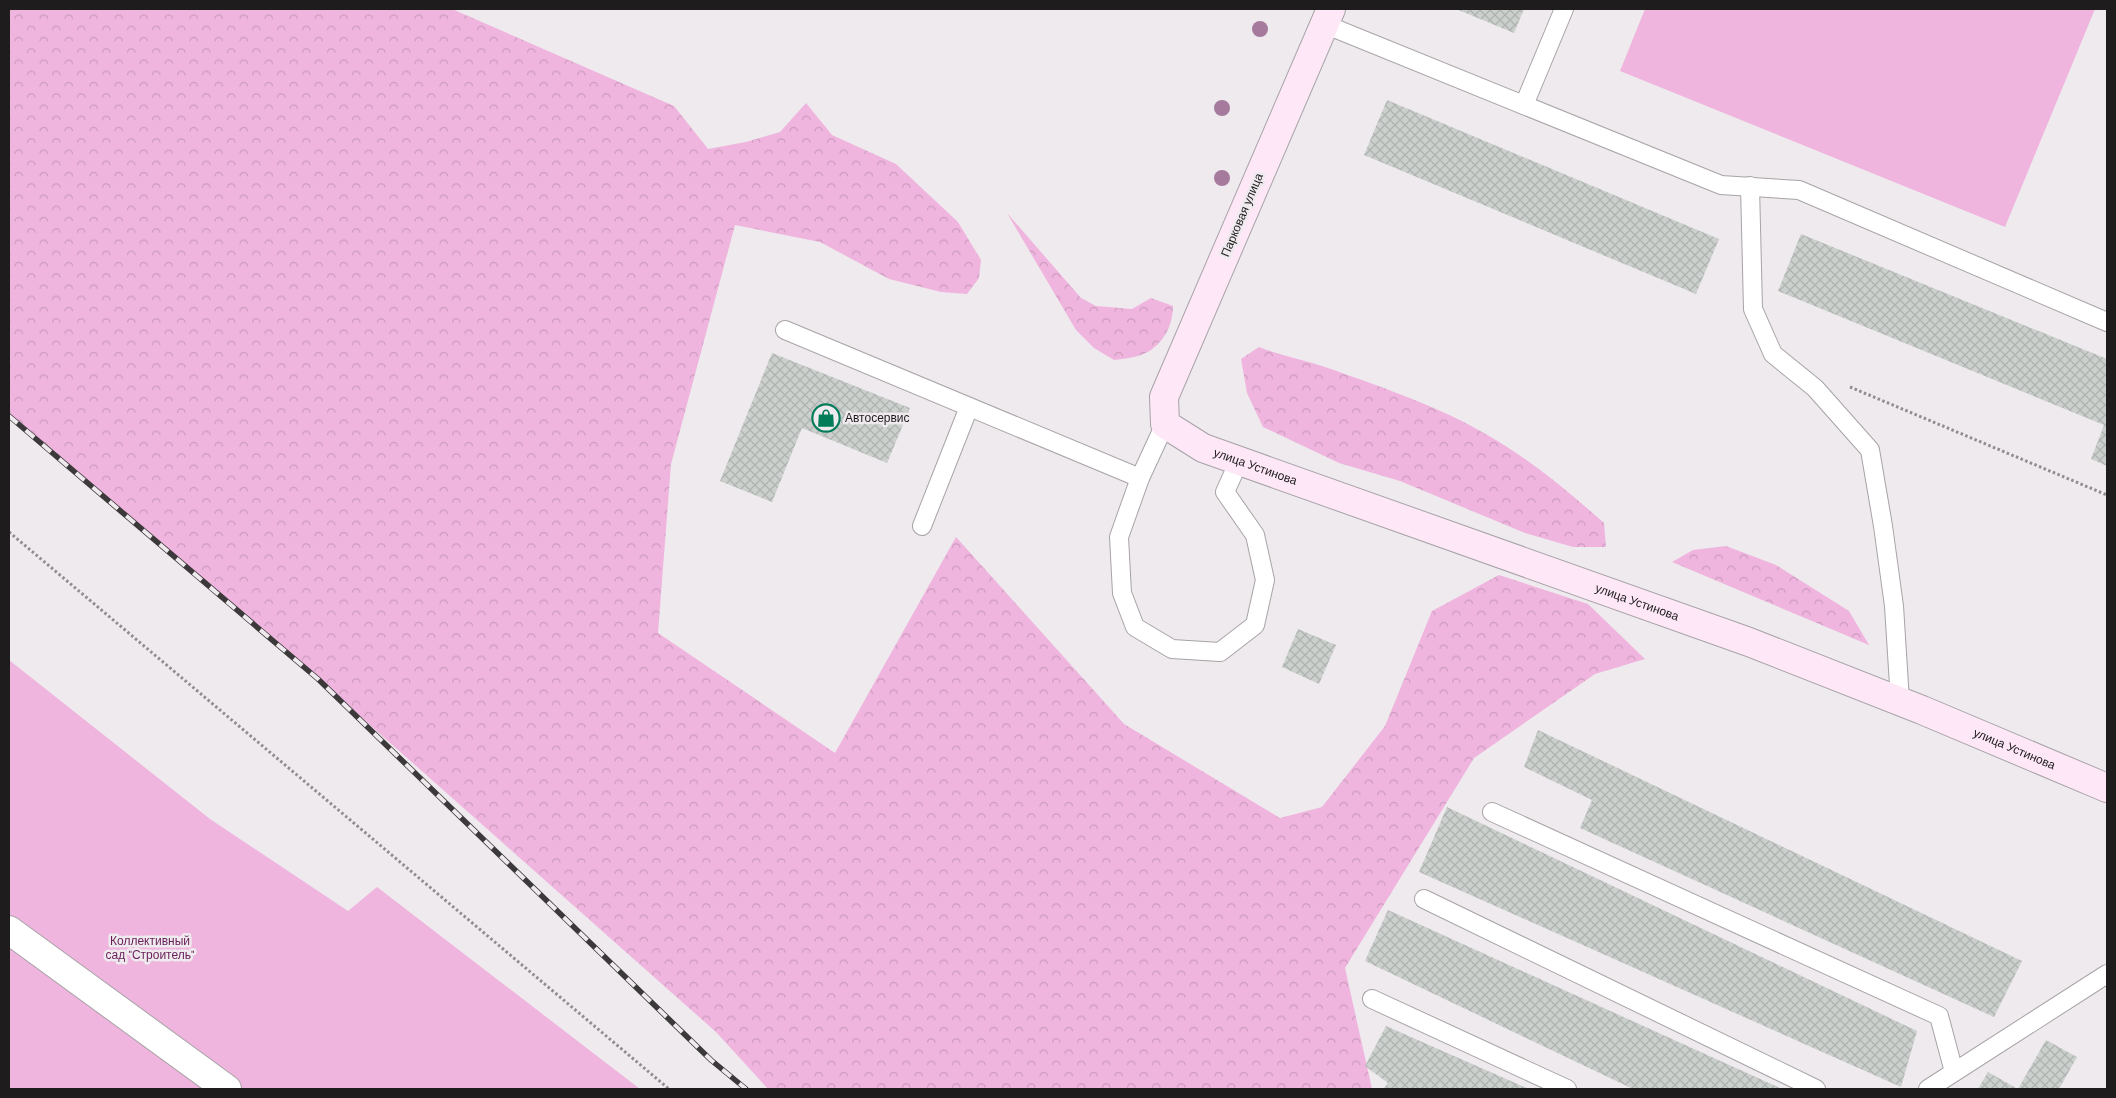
<svg xmlns="http://www.w3.org/2000/svg" width="2116" height="1098" viewBox="0 0 2116 1098" font-family="'DM Sans',sans-serif">
<defs>
<pattern id="forest-crowns" width="20" height="18" patternUnits="userSpaceOnUse" patternTransform="scale(1.25)"><rect width="20" height="18" fill="#efb5de"/><path d="M2 6a3 3 0 1 1 6 0M12 15a3 3 0 1 1 6 0" fill="none" stroke="#cc9bbe"/></pattern>
<pattern id="building-cross-hatch" width="8" height="8" patternUnits="userSpaceOnUse" patternTransform="scale(1.25)"><rect width="8" height="8" fill="#cbd0cd"/><path d="M0 0l8 8M0 8l8-8" fill="none" stroke="#aeb2b0"/></pattern>
</defs>
<rect width="100%" height="100%" fill="#efeaee"/>
<!-- forest -->
<g fill="url(#forest-crowns)">
<polygon points="9,9 452,9 674,106 708,149 746,142 780,132 806,103 832,135 896,164 958,222 981,260 979,278 967,294 941,292 889,279 820,242 735,225 671,464 658,633 835,753 956,537 1124,724 1280,818 1322,807 1385,726 1432,611 1499,575 1588,604 1645,659 1595,674 1474,758 1345,968 1372,1089 768,1089 716,1032 318,679 9,416"/>
<path d="M1007,213L1081,298L1096,306L1132,309L1151,298L1173,306C1173,327 1161,348 1141,355C1132,358 1122,359 1114,360L1094,348L1076,330Z"/>
<path d="M1259,347C1282,356 1306,360 1328,368C1381,387 1441,407 1489,436C1531,460 1568,491 1604,523L1606,547H1573L1525,533L1400,481L1339,463L1263,427L1247,393L1241,359Z"/>
<polygon points="1726,546 1776,565 1849,611 1869,645 1672,562 1693,550"/>
</g>
<!-- green -->
<g fill="#efb5de">
<polygon points="1645,9 2095,9 2005,227 1620,71"/>
<polygon points="9,660 210,819 348,911 377,887 640,1089 9,1089"/>
</g>
<!-- building -->
<g fill="url(#building-cross-hatch)">
<polygon points="1456,9 1524,9 1514,33"/>
<polygon points="1387,100 1719,239 1696,294 1364,155"/>
<polygon points="1801,234 2107,359 2107,466 2091,459 2104,425 1778,291"/>
<polygon points="772,353 910,408 887,463 802,428 772,502 720,481"/>
<polygon points="1298,629 1336,645 1319,684 1282,667"/>
<polygon points="1538,730 2022,961 1994,1017 1580,828 1592,800 1524,767"/>
<polygon points="1447,807 1917,1031 1901,1087 1419,872"/>
<polygon points="1388,910 1782,1089 1633,1089 1365,961"/>
<polygon points="1386,1026 1529,1089 1383,1089 1388,1083 1365,1066"/>
<polygon points="2046,1040 2077,1057 2059,1089 1978,1089 1988,1072 2018,1089"/>
</g>
<g fill="none" stroke-linecap="round" stroke-linejoin="round">
<!-- lane casing -->
<g stroke="#a7a3a6" stroke-width="20">
<g id="lane">
<polyline points="1324,24 1721,185 1799,190 2107,322"/>
<polyline points="1524,105 1564,9"/>
<polyline points="1750,186 1753,309 1773,354 1815,388 1870,450 1883,526 1894,606 1900,701"/>
<polyline points="785,330 1140,478"/>
<polyline points="1165,424 1140,478 1119,537 1122,593 1135,627 1172,649 1220,652 1255,625 1265,580 1255,535 1225,492 1239,461"/>
<polyline points="922,526 969,407"/>
<polyline points="1492,812 1939,1016 1954,1072"/>
<polyline points="1424,899 1816,1089"/>
<polyline points="1372,999 1567,1089"/>
<polyline points="1928,1089 2107,974"/>
</g>
</g>
<!-- street casing -->
<g stroke="#a7a3a6" stroke-width="30">
<polyline id="street" points="9,930 227,1089"/>
</g>
<!-- secondary casing -->
<g stroke="#a7a3a6" stroke-width="30">
<g id="secondary">
<path id="s1" d="M1331,9L1164,397L1165,424L1203,448L1749,642L1922,710L2107,788"/>
</g>
</g>
<!-- path -->
<g stroke="#908c8f" stroke-width="3" stroke-dasharray="2.5 2.5" stroke-linecap="butt">
<polyline points="1850,387 2107,495"/>
<polyline points="9,532 669,1089"/>
</g>
<!-- lane -->
<use href="#lane" stroke="#fff" stroke-width="18"/>
<!-- street -->
<use href="#street" stroke="#fff" stroke-width="28"/>
<!-- secondary -->
<use href="#secondary" stroke="#fee8f8" stroke-width="28"/>
<!-- rail casing -->
<g stroke="#3b393a" stroke-width="5.5">
<polyline id="rail" points="9,416 318,679 711,1060 746,1089"/>
</g>
<!-- rail -->
<use href="#rail" stroke="#efeaee" stroke-width="4" stroke-dasharray="11" stroke-linecap="butt"/>
</g>
<!-- trees -->
<g fill="#a57a9c">
<circle cx="1260" cy="29" r="8"/>
<circle cx="1222" cy="108" r="8"/>
<circle cx="1222" cy="178" r="8"/>
</g>
<!-- icons -->
<defs>
<g id="shop-ring" transform="scale(1.4375)"><circle r="9.5" fill="#efeaee" stroke="#037c59" stroke-width="1.5"/><path d="M-5-2.5h2.3a2.7 3.5 0 0 1 5.4 0H5L5.5 6h-11ZM-1.5-2.5h3a1.5 2.3 0 0 0-3 0Z" fill="#037c59"/></g>
</defs>
<g fill-rule="evenodd">
<use href="#shop-ring" x="826" y="418"/>
</g>
<g text-anchor="middle" stroke-width="5" stroke-linejoin="round" paint-order="stroke">
<!-- street labels -->
<g font-size="12" fill="#1e1c1d" stroke="#efeaee">
<text transform="translate(1242 215) rotate(-67)" y="4">Парковая улица</text>
<text dy="4" stroke="none"><textPath href="#s1" startOffset="550">улица Устинова</textPath></text>
<text dy="4" stroke="none"><textPath href="#s1" startOffset="955">улица Устинова</textPath></text>
<text dy="4" stroke="none"><textPath href="#s1" startOffset="1360">улица Устинова</textPath></text>
</g>
<!-- poi labels -->
<g font-size="12" fill="#1e1c1d" stroke="#efeaee" text-anchor="start">
<text x="845" y="422">Автосервис</text>
</g>
<!-- park labels -->
<g font-size="12" fill="#681e59" stroke="#efeaee">
<text x="150" y="945">Коллективный<tspan x="150" dy="14">сад "Строитель"</tspan></text>
</g>
</g>
<!-- border -->
<rect width="2116" height="1098" fill="none" stroke="#1e1c1d" stroke-width="20"/>
</svg>
